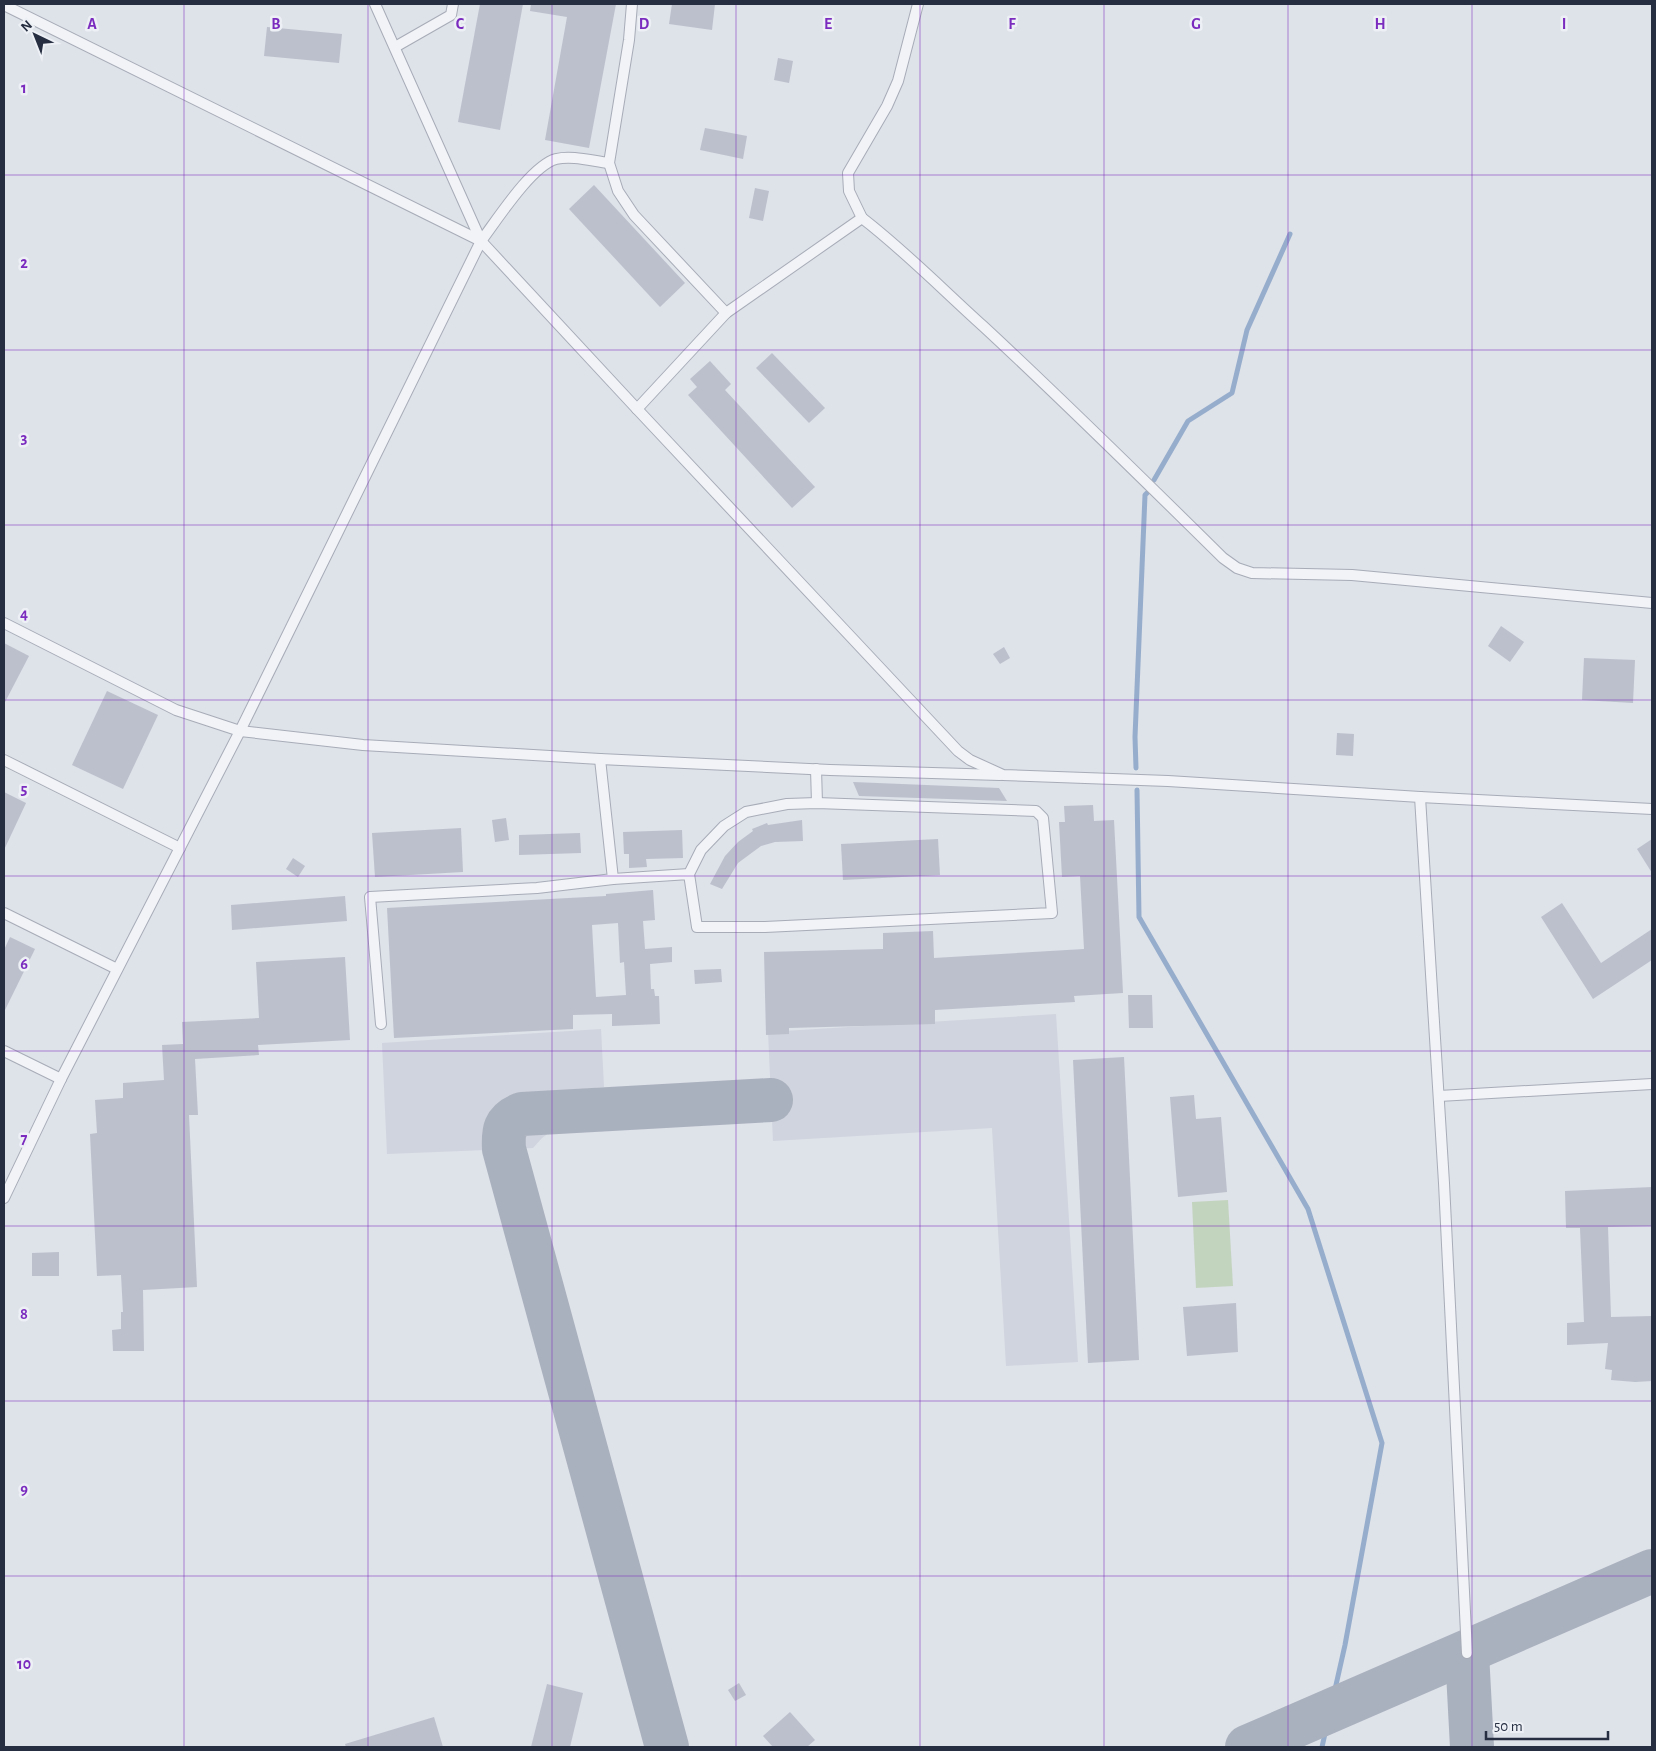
<svg xmlns="http://www.w3.org/2000/svg" width="1656" height="1751" viewBox="0 0 1656 1751" font-family="'Alegreya Sans',sans-serif">
<rect width="100%" height="100%" fill="#dee2e9"/>
<!-- built -->
<g fill="#d0d4de">
<polygon points="1056,1014 1078,1362 1006,1366 992,1128 773,1141 768,1032"/>
<polygon points="601,1029 604,1087 573,1090 574,1124 558,1126 542,1138 533,1148 387,1154 382,1043"/>
</g>
<!-- grass -->
<polygon fill="#c3d4be" points="1228,1200 1233,1286 1196,1288 1192,1202"/>
<g fill="none" stroke-linecap="round" stroke-linejoin="round">
<!-- stream -->
<g stroke="#96adcc" stroke-width="5">
<polyline points="1154,480 1188,421 1232,393 1247,330 1290,234"/>
<polyline points="1136,768 1135,737 1145,495 1147,493"/>
<polyline points="1137,790 1139,917 1308,1209 1382,1443 1345,1645 1322,1747"/>
</g>
<!-- taxiway -->
<g stroke="#aab1be" stroke-width="44">
<polyline points="1467,1653 1472,1747"/>
<path d="M667,1747L504,1149C503,1131 504,1121 522,1114L771,1100"/>
<polyline points="1247,1747 1652,1571"/>
</g>
</g>
<!-- building -->
<g fill="#bbc0cc" fill-rule="evenodd">
<polygon points="480,4 523,4 500,130 458,122"/>
<polygon points="531,4 616,4 589,148 545,140 567,17 530,11"/>
<polygon points="672,4 715,4 712,30 669,24"/>
<polygon points="267,27 342,34 339,63 264,56"/>
<polygon points="778,58 793,61 789,83 774,80"/>
<polygon points="705,128 747,136 743,159 700,150"/>
<polygon points="594,185 685,283 660,307 569,209"/>
<polygon points="755,188 769,191 763,221 749,218"/>
<polygon points="772,353 825,408 809,423 756,368"/>
<polygon points="710,361 731,384 725,390 815,487 792,508 688,395 697,387 690,379"/>
<polygon points="1501,626 1524,642 1510,662 1488,646"/>
<polygon points="4,643 29,656 4,704"/>
<polygon points="1004,647 1010,658 1000,664 993,654"/>
<polygon points="1584,658 1635,660 1633,703 1582,700"/>
<polygon points="107,691 158,715 123,789 72,765"/>
<polygon points="1337,733 1354,734 1353,756 1336,755"/>
<polygon points="853,782 999,788 1007,801 859,796"/>
<polygon points="4,792 26,803 4,850"/>
<polygon points="1093,805 1094,821 1114,820 1123,993 1074,996 1075,1002 935,1010 935,1024 789,1028 789,1034 766,1035 764,952 883,949 883,933 933,931 934,958 1084,949 1080,876 1062,877 1059,822 1065,822 1064,806"/>
<polygon points="506,818 509,840 495,842 492,820"/>
<polygon points="802,820 803,841 775,842 761,846 738,863 722,889 710,884 725,856 738,842 753,831 752,829 767,823 768,825"/>
<polygon points="461,828 463,872 375,877 372,833"/>
<polygon points="682,830 683,858 646,859 647,867 629,868 629,854 624,854 623,832"/>
<polygon points="580,833 581,853 519,855 519,835"/>
<polygon points="938,839 940,875 843,880 841,844"/>
<polygon points="1652,839 1652,873 1637,849"/>
<polygon points="293,858 305,866 298,877 286,869"/>
<path d="M653,890L655,920L643,921L645,949L672,947V962L650,964L651,989H654L655,996H659L660,1024L612,1026V1014L573,1015V1029L394,1038L387,908L606,896V894ZM618,923L620,963L624,962L626,995L596,997L592,925Z"/>
<polygon points="345,896 347,921 232,930 231,905"/>
<polygon points="1562,903 1601,963 1652,929 1652,960 1593,999 1541,917"/>
<polygon points="10,937 35,949 4,1012 4,950"/>
<polygon points="345,957 350,1040 258,1045 259,1055 195,1059 198,1115 189,1115 197,1287 143,1290 144,1351 113,1351 112,1330 121,1329 121,1312 123,1312 121,1275 97,1276 90,1134 97,1133 95,1100 123,1098 123,1083 164,1080 162,1045 183,1044 182,1022 259,1018 256,962"/>
<polygon points="721,969 722,982 695,984 694,970"/>
<polygon points="1128,995 1152,995 1153,1028 1129,1028"/>
<polygon points="1124,1057 1139,1360 1088,1363 1073,1060"/>
<polygon points="1194,1095 1196,1119 1221,1117 1227,1192 1178,1197 1170,1097"/>
<polygon points="1652,1187 1652,1226 1608,1227 1611,1317 1652,1316 1652,1381 1635,1382 1611,1380 1612,1370 1605,1369 1608,1343 1567,1345 1567,1323 1584,1322 1580,1228 1566,1228 1565,1191"/>
<polygon points="59,1252 59,1276 32,1276 32,1253"/>
<polygon points="1236,1303 1238,1352 1187,1356 1183,1307"/>
<polygon points="739,1683 746,1695 735,1701 728,1690"/>
<polygon points="547,1684 583,1693 570,1747 531,1747"/>
<polygon points="790,1712 815,1740 807,1747 773,1747 763,1736"/>
<polygon points="434,1717 443,1747 346,1747 345,1744"/>
</g>
<g fill="none" stroke-linecap="round" stroke-linejoin="round">
<!-- service casing -->
<g stroke="#a7acb7" stroke-width="12">
<g id="service">
<polyline points="632,4 629,40 609,163 618,191 634,215 726,313"/>
<polyline points="4,5 481,241 637,409 958,751 970,760 1003,775 1168,781 1420,797 1444,1183 1467,1653"/>
<polyline points="395,47 451,15 453,4"/>
<polyline points="862,218 849,191 848,173 887,106 898,81 918,4"/>
<path d="M481,241C497,220 531,166 556,159C572,155 592,161 609,163"/>
<path d="M637,409L726,313L862,218C905,251 943,290 983,326C1065,402 1144,480 1223,558L1237,568L1252,573L1352,575L1652,603"/>
<polyline points="4,623 176,710 240,731 363,745 600,759 830,770 1000,775"/>
<polyline points="4,760 180,848"/>
<polyline points="816,769 817,803"/>
<polyline points="1420,797 1652,809"/>
<polyline points="613,879 689,874 701,850 724,826 746,812 787,804 817,803 1036,811 1043,818 1052,913 765,927 697,927 689,874"/>
<polyline points="4,913 117,969"/>
<polyline points="381,1024 370,897 537,888 613,879 600,759"/>
<polyline points="4,1051 61,1079 240,731 481,241 375,4"/>
<polyline points="1439,1096 1652,1084"/>
<polyline points="4,1198 61,1079"/>
</g>
</g>
<!-- service -->
<use href="#service" stroke="#f1f3f7" stroke-width="10"/>
</g>
<!-- grid -->
<path fill="none" stroke="#7b2cbf" stroke-width="1" stroke-opacity="0.55" d="M184,4V1747M368,4V1747M552,4V1747M736,4V1747M920,4V1747M1104,4V1747M1288,4V1747M1472,4V1747M4,175H1652M4,350H1652M4,525H1652M4,700H1652M4,876H1652M4,1051H1652M4,1226H1652M4,1401H1652M4,1576H1652"/>
<g font-size="16" text-anchor="middle" font-weight="bold" fill="#7b2cbf" stroke="#edf1f6" stroke-width="5" stroke-linejoin="round" paint-order="stroke">
<text x="92" y="29">A</text>
<text x="276" y="29">B</text>
<text x="460" y="29">C</text>
<text x="644" y="29">D</text>
<text x="828" y="29">E</text>
<text x="1012" y="29">F</text>
<text x="1196" y="29">G</text>
<text x="1380" y="29">H</text>
<text x="1564" y="29">I</text>
<text x="24" y="93">1</text>
<text x="24" y="268">2</text>
<text x="24" y="443">3</text>
<text x="24" y="619">4</text>
<text x="24" y="794">5</text>
<text x="24" y="969">6</text>
<text x="24" y="1144">7</text>
<text x="24" y="1319">8</text>
<text x="24" y="1494">9</text>
<text x="24" y="1669">10</text>
</g>
<!-- border -->
<rect width="1656" height="1751" fill="none" stroke="#262e41" stroke-width="10"/>
<!-- north arrow -->
<g transform="translate(35 35) rotate(317)" stroke="#edf1f6" stroke-width="4" paint-order="stroke">
<path d="M0-4L9 19L0 12L-9 19Z" fill="#262e41"/>
<text y="-8" font-size="14" font-weight="bold" text-anchor="middle" fill="#262e41">N</text>
</g>
<!-- scale -->
<path d="M1486 1731v8h122v-8" fill="none" stroke="#262e41" stroke-width="2.5"/>
<text x="1494" y="1731" font-size="15" fill="#262e41" stroke="#edf1f6" stroke-width="4" paint-order="stroke">50 m</text>
</svg>
